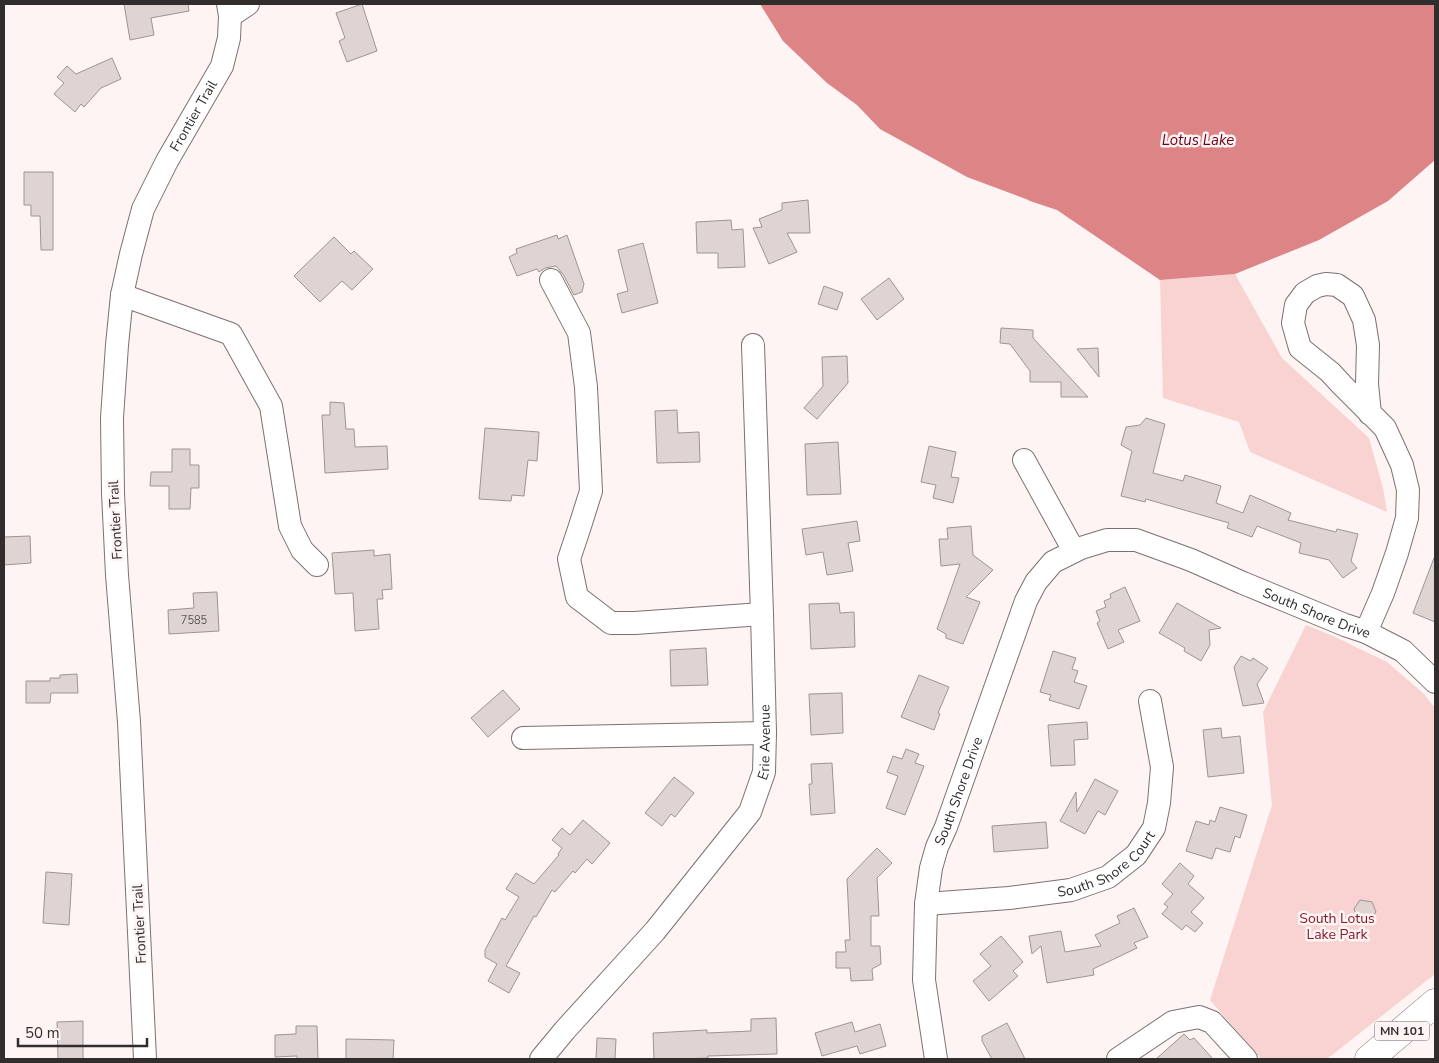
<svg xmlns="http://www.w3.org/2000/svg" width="1439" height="1063" viewBox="0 0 1439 1063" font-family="'Nunito Sans',sans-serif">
<rect width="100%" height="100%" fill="#fef4f4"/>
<!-- green -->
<g fill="#f8d3d2">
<polygon points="1235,274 1282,358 1369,438 1383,488 1387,512 1250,452 1239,422 1163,398 1160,280"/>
<polygon points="1306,625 1333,636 1387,662 1423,693 1435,708 1435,974 1327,1059 1261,1059 1210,1000 1272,805 1263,712"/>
</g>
<!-- water -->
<polygon fill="#dc8486" points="760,4 1435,4 1435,160 1388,201 1319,240 1235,274 1160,280 1057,210 1030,201 1026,199 967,177 880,129 857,105 827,83 783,41"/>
<!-- building -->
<g fill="#e0d4d3" stroke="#9f9494">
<polygon points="124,4 188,4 189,11 151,18 154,35 130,40"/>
<polygon points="362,4 377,51 347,62 339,41 345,38 336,13"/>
<polygon points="112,58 121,79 101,88 84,107 81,104 75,112 54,94 64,83 57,77 67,66 76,74"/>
<polygon points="24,172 53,172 53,250 41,250 40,216 31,216 31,205 24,205"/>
<polygon points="808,200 810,233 787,233 797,252 769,264 753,228 762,227 759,219 782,210 782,203"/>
<polygon points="731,220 732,230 743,229 745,267 718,268 718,253 697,253 696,222"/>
<polygon points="557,235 558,239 567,235 584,284 582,292 574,295 563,274 556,266 545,268 539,272 537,269 517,276 509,257 517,253 516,249"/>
<polygon points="334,237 351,254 354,251 373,269 352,290 342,281 320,302 294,276"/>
<polygon points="643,243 658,303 622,313 617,294 628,291 618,250"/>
<polygon points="889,278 904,299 877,320 861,299"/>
<polygon points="824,286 843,293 837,310 818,304"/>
<polygon points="1001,328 1033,330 1033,338 1088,397 1061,397 1061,382 1030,382 1030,371 1010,344 1000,343"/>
<polygon points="1098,348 1099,377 1077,349"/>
<polygon points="847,356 848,383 817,419 804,408 823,386 822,357"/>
<polygon points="330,402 344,403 346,429 354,429 355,447 387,446 388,469 325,473 322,415 330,415"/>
<polygon points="677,410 678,433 699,432 700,462 657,463 655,411"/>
<polygon points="1146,418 1165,424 1153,473 1183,481 1185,475 1221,486 1216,503 1243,513 1250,495 1291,513 1288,520 1336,532 1337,529 1358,534 1351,561 1357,568 1343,578 1329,560 1299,553 1301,543 1257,526 1252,537 1227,528 1229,523 1146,499 1145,502 1121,496 1132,451 1121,445 1126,427 1140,425"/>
<polygon points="485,428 539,432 537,461 528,460 524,496 512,495 511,501 479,499"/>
<polygon points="838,442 841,494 807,495 805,444"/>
<polygon points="929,446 956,452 951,477 959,478 953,503 933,498 936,485 921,482"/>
<polygon points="172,449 190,449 190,465 199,465 199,488 191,488 190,509 169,509 169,486 150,486 151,472 172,472"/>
<polygon points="857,521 860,541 848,543 853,571 827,575 823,552 806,555 802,529"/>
<polygon points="971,526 973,555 993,570 966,597 980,602 963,644 946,638 946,634 937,629 960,564 941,566 939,539 948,539 947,528"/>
<polygon points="30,536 31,563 4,565 4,537"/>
<polygon points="374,550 374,556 390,554 392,589 382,590 383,599 377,599 379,629 355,631 353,593 335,594 332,553"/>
<polygon points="1434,558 1435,558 1435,622 1413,613"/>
<polygon points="1125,587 1140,621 1118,630 1124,642 1108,649 1097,623 1100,621 1096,611 1106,607 1104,601 1111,598 1110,594"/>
<polygon points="217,592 219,631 169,634 168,610 194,608 193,593"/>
<polygon points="839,603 840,613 854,612 855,647 811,649 809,604"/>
<polygon points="1177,603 1221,628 1209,630 1210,645 1201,661 1184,651 1185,648 1159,633"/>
<polygon points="706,648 708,685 671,686 670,650"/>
<polygon points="1053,651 1076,658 1072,669 1078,671 1074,682 1087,686 1079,709 1049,700 1051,695 1040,692"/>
<polygon points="1241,656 1251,661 1253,658 1268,668 1257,684 1264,703 1243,706 1234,667"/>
<polygon points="77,674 78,693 51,693 50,703 26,703 26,681 50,681 50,678 60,678 60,675"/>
<polygon points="919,675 949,687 938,713 940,714 934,730 901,717"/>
<polygon points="503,690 520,709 488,737 471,718"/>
<polygon points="842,693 843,733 811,735 809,694"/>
<polygon points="1087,722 1088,739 1074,740 1075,765 1051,766 1048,725"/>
<polygon points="1221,728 1222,738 1240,736 1244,773 1208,777 1203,730"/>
<polygon points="906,749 919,754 915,763 924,766 905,815 886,808 898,776 887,772 893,756 902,759"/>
<polygon points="832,763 835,813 811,815 809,784 812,784 811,764"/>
<polygon points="674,777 694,793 675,817 671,814 662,826 645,813"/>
<polygon points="1095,779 1118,791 1105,815 1098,811 1085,834 1060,821 1076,792 1077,812"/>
<polygon points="1220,807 1247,815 1240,838 1235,836 1230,852 1216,848 1212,859 1186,851 1196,821 1209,825 1210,820 1215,822"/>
<polygon points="583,820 610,843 592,864 587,859 575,873 573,871 555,892 552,890 536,917 534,916 506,966 520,973 509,993 488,981 497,964 485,957 485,950 502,918 505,920 519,897 506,889 516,873 534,884 559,855 558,854 562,848 552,840 562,828 570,835"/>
<polygon points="1046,822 1048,848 994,852 992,826"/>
<polygon points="877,848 892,863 877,878 879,916 871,916 871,946 880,946 881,964 872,969 873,980 851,981 850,968 836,968 836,952 846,952 845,940 850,940 847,879"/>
<polygon points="1180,863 1194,876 1188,884 1204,898 1191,912 1203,923 1195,932 1186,925 1182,930 1162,914 1168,907 1164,904 1173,894 1162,884"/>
<polygon points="46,872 72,874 69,925 43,923"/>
<polygon points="1360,900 1372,902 1376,912 1369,921 1358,920 1354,909"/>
<polygon points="1134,908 1148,937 1134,943 1137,948 1093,969 1094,975 1047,983 1041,946 1032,954 1029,936 1061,931 1065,952 1101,946 1095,935 1120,923 1117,916"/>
<polygon points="1001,936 1023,962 1013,971 1018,976 989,1001 973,981 991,966 980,954"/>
<polygon points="776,1018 777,1054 708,1056 708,1058 684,1059 654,1059 653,1033 707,1030 707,1033 751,1031 751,1019"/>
<polygon points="83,1021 83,1059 58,1059 57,1022"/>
<polygon points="852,1022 855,1032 880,1024 886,1046 860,1054 857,1046 822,1056 815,1033"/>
<polygon points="1007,1023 1025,1059 992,1059 982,1041 982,1036"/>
<polygon points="296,1026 317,1026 318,1059 297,1059 297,1056 275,1057 275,1035 296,1034"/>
<polygon points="1184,1034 1190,1040 1194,1038 1213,1059 1156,1059"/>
<polygon points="597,1038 616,1039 615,1059 596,1059"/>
<polygon points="346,1039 394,1040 393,1059 346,1059"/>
</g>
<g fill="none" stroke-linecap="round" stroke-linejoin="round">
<!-- minor casing -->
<g stroke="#7c7171" stroke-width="24">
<g id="minor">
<polyline points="230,16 248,4"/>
<polyline points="551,280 579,333 586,387 591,491 580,526 569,559 577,597 611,623 635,623 762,614"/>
<polyline points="122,295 231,334 271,406 290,526 302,550 317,565"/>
<polyline points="1024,460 1074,551"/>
<polyline points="1366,632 1383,593 1397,553 1407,518 1408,490 1402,465 1385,428 1342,385 1330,372 1300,348 1293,323 1296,305 1305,293 1317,286 1326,284 1337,285 1353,296 1364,320 1368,345 1367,384 1370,414"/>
<polyline points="523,738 765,733"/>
<path id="s1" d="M926,904L1009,898L1071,890L1108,877L1136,855L1154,828L1159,803L1162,767L1150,701"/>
<path id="s2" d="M145,1059L129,722L117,575L113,493L112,418L117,345L122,295L131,254L143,209L167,161L222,66L229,38L230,16L228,4"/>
<path id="s3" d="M541,1059L565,1030L655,931L750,812L764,772L765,733L762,614L753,345"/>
<path id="s4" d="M936,1059L924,980L926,904L931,868L937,847L946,827L1026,601L1036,582L1053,562L1081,548L1107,540H1136L1191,560L1243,583L1345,625L1366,632L1403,651L1435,682"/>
<polyline points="1118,1059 1173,1022 1199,1017 1212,1022 1246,1059"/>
</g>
</g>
<!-- major casing -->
<g stroke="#7c7171" stroke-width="29">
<polyline id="major" points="1369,1059 1435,1003"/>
</g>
<!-- minor -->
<use href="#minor" stroke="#fff" stroke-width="22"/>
<!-- major -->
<use href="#major" stroke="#fff" stroke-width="28"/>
</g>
<g text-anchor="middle" stroke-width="5" stroke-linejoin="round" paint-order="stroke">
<!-- number labels -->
<g font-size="11" fill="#5d5756">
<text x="194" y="624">7585</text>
</g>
<!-- shield labels -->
<rect fill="#fef4f4" stroke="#6e6969" stroke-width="1" x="1374.5" y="1021.5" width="55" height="19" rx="4"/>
<g font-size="12" font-weight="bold" fill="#312d2d">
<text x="1402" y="1035">MN 101</text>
</g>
<!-- street labels -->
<g font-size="14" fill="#312d2d" stroke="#fef4f4">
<text dy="5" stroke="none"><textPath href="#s2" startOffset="960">Frontier Trail</textPath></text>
<text transform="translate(115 520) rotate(-93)" y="5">Frontier Trail</text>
<text dy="5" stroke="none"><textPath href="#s4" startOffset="806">South Shore Drive</textPath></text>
<text dy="5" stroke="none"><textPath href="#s3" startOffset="396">Erie Avenue</textPath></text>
<text dy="5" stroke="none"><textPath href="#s4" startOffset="274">South Shore Drive</textPath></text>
<text dy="5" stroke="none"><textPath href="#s1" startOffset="190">South Shore Court</textPath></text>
<text transform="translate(139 924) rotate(-93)" y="5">Frontier Trail</text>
</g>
<!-- park labels -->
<g font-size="14" fill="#851d2c" stroke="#fef4f4">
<text x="1337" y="923">South Lotus<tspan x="1337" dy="16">Lake Park</tspan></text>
</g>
<!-- water labels -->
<g font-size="15" font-style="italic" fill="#6e001a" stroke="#fef4f4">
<text x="1198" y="145">Lotus Lake</text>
</g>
</g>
<!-- border -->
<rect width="1439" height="1063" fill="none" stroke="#312d2d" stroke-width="10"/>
<!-- scale -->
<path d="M18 1038v8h129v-8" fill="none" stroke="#312d2d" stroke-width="2.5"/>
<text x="25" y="1038" font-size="15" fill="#312d2d" stroke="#fef4f4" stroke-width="4" paint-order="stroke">50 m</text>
</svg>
